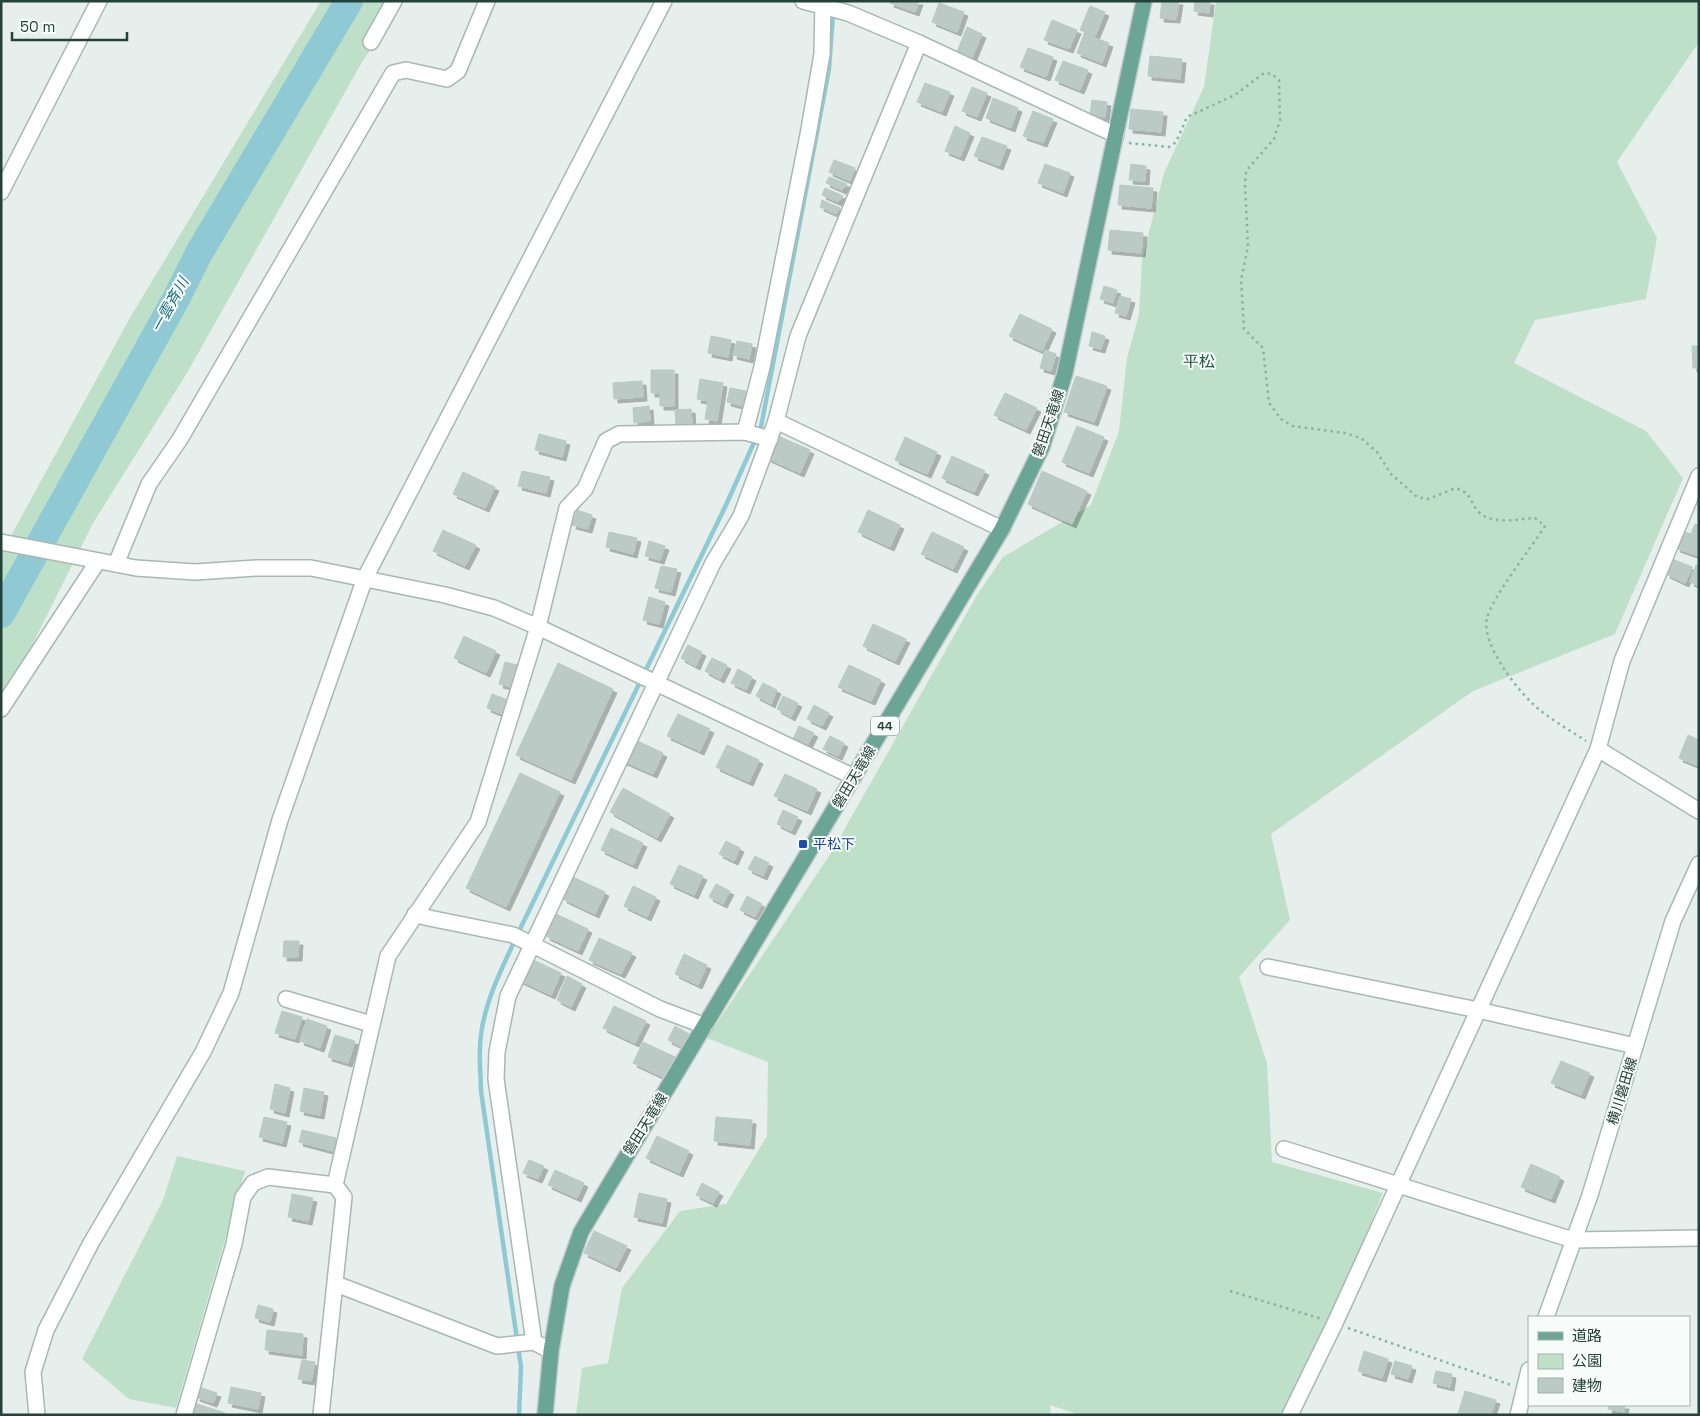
<svg xmlns="http://www.w3.org/2000/svg" width="1700" height="1416" viewBox="0 0 1700 1416" font-family="'Space Grotesk','Noto Sans JP',sans-serif">
<defs>
<filter id="shadow"><feDropShadow dx="4" dy="4" stdDeviation="0" flood-color="#0004"/></filter>
</defs>
<rect width="100%" height="100%" fill="#e6efeb"/>
<!-- green -->
<g fill="#bfe0c8">
<polygon points="321,1 403,1 362,62 187,373 93,523 1,707 1,554 131,316"/>
<polygon points="1216,1 1699,1 1699,42 1617,162 1657,238 1646,299 1535,320 1514,363 1646,431 1683,478 1615,634 1473,691 1271,834 1290,920 1239,977 1267,1063 1272,1162 1383,1193 1301,1391 1288,1415 1080,1415 1050,1405 1051,1415 576,1415 582,1368 608,1363 622,1288 680,1211 726,1204 767,1136 768,1062 707,1038 831,853 977,595 1003,557 1091,505 1119,431 1127,358 1139,315 1142,260 1164,173 1204,87"/>
<polygon points="177,1156 245,1171 176,1408 129,1399 82,1359 163,1200"/>
</g>
<g fill="none" stroke-linecap="round" stroke-linejoin="round">
<!-- stream -->
<path stroke="#8ec9d4" stroke-width="4.5" d="M519,1415L521,1367L481,1091C481,1077 479,1063 480,1048C481,1005 504,965 521,927L726,505L761,427L829,69L834,1"/>
<!-- river -->
<polyline stroke="#8ec9d4" stroke-width="28" points="1,614 176,299 199,253 349,1"/>
</g>
<!-- building -->
<g fill="#bbcac4" stroke="#b8c9c2" filter="url(#shadow)">
<polygon points="891,1 919,1 915,12 890,3"/>
<polygon points="1162,1 1179,1 1176,19 1160,18"/>
<polygon points="1195,1 1210,1 1209,13 1194,11"/>
<polygon points="939,3 964,12 957,32 932,22"/>
<polygon points="1090,6 1105,12 1095,36 1080,30"/>
<polygon points="1052,20 1077,30 1069,49 1044,40"/>
<polygon points="967,27 982,34 972,58 957,52"/>
<polygon points="1084,34 1109,43 1102,63 1077,53"/>
<polygon points="1028,48 1053,57 1046,77 1020,67"/>
<polygon points="1150,56 1182,59 1180,79 1148,76"/>
<polygon points="1063,61 1088,70 1080,90 1055,80"/>
<polygon points="925,83 950,92 942,112 917,102"/>
<polygon points="972,87 987,93 977,117 962,111"/>
<polygon points="993,98 1018,108 1011,128 986,118"/>
<polygon points="1092,100 1107,102 1105,117 1090,115"/>
<polygon points="1131,109 1163,112 1161,132 1129,129"/>
<polygon points="1033,111 1053,119 1043,143 1023,136"/>
<polygon points="955,126 970,133 960,157 945,151"/>
<polygon points="982,137 1007,146 999,166 974,156"/>
<polygon points="834,160 855,168 850,181 829,172"/>
<polygon points="1045,164 1070,173 1063,193 1038,183"/>
<polygon points="1131,164 1146,166 1145,181 1129,180"/>
<polygon points="829,177 847,184 842,190 826,183"/>
<polygon points="1120,185 1153,188 1151,208 1118,205"/>
<polygon points="825,188 843,196 838,202 822,195"/>
<polygon points="822,200 840,208 836,214 820,207"/>
<polygon points="1110,230 1143,233 1141,253 1108,250"/>
<polygon points="1104,286 1117,290 1113,303 1100,299"/>
<polygon points="1120,296 1131,299 1126,316 1115,313"/>
<polygon points="1020,314 1052,329 1042,351 1009,336"/>
<polygon points="1092,332 1105,336 1101,349 1089,346"/>
<polygon points="711,336 731,340 728,357 708,353"/>
<polygon points="737,341 752,344 749,359 733,355"/>
<polygon points="1692,346 1699,346 1699,368 1693,368"/>
<polygon points="1045,350 1056,354 1051,371 1040,368"/>
<polygon points="651,370 674,370 674,406 660,406 660,393 651,393"/>
<polygon points="1076,376 1107,386 1094,422 1064,412"/>
<polygon points="700,379 723,383 717,421 705,419 708,401 697,399"/>
<polygon points="642,381 643,397 614,399 613,383"/>
<polygon points="730,388 746,391 743,406 727,402"/>
<polygon points="1005,393 1037,408 1026,430 994,415"/>
<polygon points="649,406 650,421 634,423 633,408"/>
<polygon points="691,409 692,424 676,425 675,410"/>
<polygon points="1077,426 1104,437 1089,473 1062,462"/>
<polygon points="539,434 566,441 562,457 535,450"/>
<polygon points="778,436 810,450 800,473 767,458"/>
<polygon points="905,437 937,452 927,474 895,460"/>
<polygon points="952,456 985,471 974,492 942,478"/>
<polygon points="522,471 550,477 546,493 518,486"/>
<polygon points="1042,471 1087,491 1072,524 1028,504"/>
<polygon points="463,472 495,487 485,508 453,494"/>
<polygon points="577,510 592,515 588,529 572,525"/>
<polygon points="868,510 900,525 890,547 858,532"/>
<polygon points="1695,524 1699,525 1699,556 1676,548 1682,531 1691,534"/>
<polygon points="443,530 476,545 465,566 433,551"/>
<polygon points="609,532 637,538 633,554 606,547"/>
<polygon points="932,532 964,547 953,569 921,554"/>
<polygon points="649,541 665,546 660,560 645,556"/>
<polygon points="1672,559 1692,567 1685,583 1666,574"/>
<polygon points="1696,565 1699,566 1699,586 1690,582"/>
<polygon points="661,566 677,569 671,592 655,588"/>
<polygon points="649,597 665,602 659,624 643,620"/>
<polygon points="873,624 906,639 895,661 863,646"/>
<polygon points="464,636 496,651 486,673 454,658"/>
<polygon points="688,645 702,652 696,666 681,658"/>
<polygon points="712,658 727,665 720,679 705,671"/>
<polygon points="505,662 521,666 515,688 499,684"/>
<polygon points="558,663 613,689 571,780 516,755"/>
<polygon points="849,665 881,680 871,701 838,687"/>
<polygon points="738,669 752,677 746,690 731,683"/>
<polygon points="763,683 777,690 771,704 756,696"/>
<polygon points="492,694 508,700 502,714 487,708"/>
<polygon points="783,696 798,703 791,717 777,709"/>
<polygon points="814,705 829,713 822,726 807,719"/>
<polygon points="678,714 710,729 700,751 667,736"/>
<polygon points="799,726 814,733 807,746 793,739"/>
<polygon points="1688,735 1699,740 1699,766 1679,758"/>
<polygon points="830,736 844,743 838,756 823,749"/>
<polygon points="631,738 663,753 653,774 621,760"/>
<polygon points="727,745 759,760 749,782 716,767"/>
<polygon points="520,773 560,792 506,907 466,888"/>
<polygon points="785,774 817,789 807,811 774,796"/>
<polygon points="623,788 670,814 657,838 610,812"/>
<polygon points="783,810 798,817 791,831 777,824"/>
<polygon points="611,828 643,843 633,865 601,850"/>
<polygon points="726,841 740,848 734,861 719,854"/>
<polygon points="755,856 769,863 763,876 748,869"/>
<polygon points="679,865 703,876 694,895 670,884"/>
<polygon points="573,877 605,892 595,914 563,899"/>
<polygon points="716,884 730,891 723,904 709,897"/>
<polygon points="633,886 656,897 647,917 624,906"/>
<polygon points="747,896 762,904 755,917 740,910"/>
<polygon points="556,914 588,929 578,951 546,936"/>
<polygon points="599,938 632,953 621,974 589,960"/>
<polygon points="284,941 299,941 298,957 283,957"/>
<polygon points="684,954 707,965 698,985 675,974"/>
<polygon points="529,958 561,973 551,995 519,980"/>
<polygon points="567,976 582,984 571,1007 557,1000"/>
<polygon points="614,1006 646,1021 635,1043 603,1028"/>
<polygon points="282,1011 302,1017 295,1039 275,1033"/>
<polygon points="307,1019 327,1026 320,1048 300,1041"/>
<polygon points="675,1026 689,1034 682,1047 668,1040"/>
<polygon points="335,1035 355,1041 348,1063 328,1057"/>
<polygon points="643,1042 675,1057 665,1078 633,1063"/>
<polygon points="1561,1061 1590,1073 1581,1095 1551,1083"/>
<polygon points="275,1084 290,1088 285,1113 270,1109"/>
<polygon points="304,1088 324,1092 320,1115 300,1111"/>
<polygon points="264,1117 287,1122 282,1143 259,1137"/>
<polygon points="716,1117 752,1120 750,1145 714,1141"/>
<polygon points="302,1130 336,1138 333,1151 299,1142"/>
<polygon points="657,1136 689,1151 679,1173 646,1158"/>
<polygon points="529,1160 544,1166 538,1179 523,1173"/>
<polygon points="1531,1164 1560,1177 1551,1199 1521,1187"/>
<polygon points="555,1170 584,1183 577,1198 548,1185"/>
<polygon points="702,1183 719,1192 713,1203 696,1195"/>
<polygon points="639,1193 667,1199 662,1223 634,1217"/>
<polygon points="292,1194 313,1198 308,1221 288,1217"/>
<polygon points="594,1231 627,1246 616,1268 584,1253"/>
<polygon points="258,1305 273,1309 270,1322 255,1318"/>
<polygon points="267,1330 303,1334 302,1355 265,1350"/>
<polygon points="1364,1351 1388,1359 1382,1378 1358,1371"/>
<polygon points="302,1360 315,1362 311,1381 298,1379"/>
<polygon points="1395,1361 1412,1366 1408,1379 1391,1374"/>
<polygon points="1436,1371 1452,1374 1450,1387 1433,1383"/>
<polygon points="199,1387 217,1393 213,1403 196,1397"/>
<polygon points="231,1387 261,1393 258,1409 228,1403"/>
<polygon points="1465,1391 1496,1400 1491,1415 1458,1414"/>
<polygon points="194,1403 225,1413 224,1415 190,1413"/>
<polygon points="1609,1405 1625,1405 1624,1412 1608,1409"/>
</g>
<g fill="none" stroke-linecap="round" stroke-linejoin="round">
<!-- minor casing -->
<g stroke="#a8b8b2" stroke-width="18">
<g id="minor">
<polyline points="371,42 394,1"/>
<polyline points="919,43 1116,135"/>
<polyline points="1,192 99,1"/>
<polyline points="776,421 1002,529"/>
<polyline points="745,432 762,367 808,135 822,54 823,1"/>
<polyline points="116,564 149,484 180,439 393,73 406,70 447,79 458,71 487,1"/>
<polyline points="1,709 98,561"/>
<polyline points="1598,749 1699,811"/>
<polyline points="415,914 429,918 513,935 660,1009 705,1026"/>
<polyline points="1268,967 1478,1010 1635,1046"/>
<polyline points="286,999 371,1024"/>
<polyline points="1284,1149 1573,1240 1699,1238"/>
<polyline points="335,1185 388,956 478,822 538,627 567,508 585,489 606,441 619,434 745,432 770,439"/>
<polyline points="336,1284 497,1346 534,1342"/>
<polyline points="551,1351 534,1342 496,1079 497,1052 508,996 713,563 741,516 776,421 798,336 919,43 848,13 803,1"/>
<polyline points="37,1415 33,1372 46,1330 91,1243 203,1052 231,993 280,820 365,578 664,1"/>
<polyline points="184,1415 234,1244 243,1197 253,1183 268,1177 335,1185 344,1197 321,1415"/>
<polyline points="1290,1415 1335,1323 1598,749 1622,661 1699,476"/>
</g>
</g>
<!-- tertiary casing -->
<g stroke="#a8b8b2" stroke-width="18">
<polyline id="tertiary" points="1,542 136,568 195,572 256,568 311,568 445,595 494,608 538,627 854,777"/>
</g>
<!-- secondary casing -->
<g stroke="#a4bbb3" stroke-width="18">
<g id="secondary">
<polyline points="1546,1317 1590,1195 1673,921 1699,864"/>
<polyline points="1518,1415 1529,1370"/>
</g>
</g>
<!-- primary casing -->
<g stroke="#c2cac8" stroke-width="18">
<polyline id="primary" points="545,1415 551,1351 562,1286 581,1232 1002,529 1042,447 1065,373 1144,1"/>
</g>
<!-- path -->
<g stroke="#86b3a5" stroke-width="2.5" stroke-dasharray="2.5 4" stroke-linecap="butt">
<path d="M1129,143L1169,147L1176,142L1187,117L1235,95L1264,73L1272,74L1279,80L1280,120L1274,139L1246,171L1245,185L1248,247L1241,280L1244,329L1263,348L1269,403L1281,419L1292,426L1345,433L1361,438L1377,452L1391,474L1417,497L1428,499L1456,488C1475,495 1468,502 1480,513C1493,525 1519,519 1535,518L1545,526C1531,548 1493,596 1487,618C1480,644 1521,696 1541,711C1555,722 1571,731 1586,741"/>
<polyline points="1230,1291 1322,1319"/>
<polyline points="1348,1328 1511,1385"/>
</g>
<!-- minor -->
<use href="#minor" stroke="#fff" stroke-width="15"/>
<!-- tertiary -->
<use href="#tertiary" stroke="#fff" stroke-width="15"/>
<!-- secondary -->
<use href="#secondary" stroke="#fff" stroke-width="15"/>
<!-- primary -->
<use href="#primary" stroke="#6aa596" stroke-width="15"/>
</g>
<!-- markers -->
<rect fill="#1a4fb4" stroke="#f7fbf9" stroke-width="2" x="798" y="839" width="10" height="10" rx="2.5"/>
<g text-anchor="middle" stroke-width="4" stroke-linejoin="round" paint-order="stroke">
<!-- shield labels -->
<rect fill="#f7fbf9" stroke="#637a73" stroke-width="1" x="871" y="716.5" width="28" height="19" rx="4"/>
<g font-size="12" font-weight="bold" fill="#24423a">
<text x="885" y="730">44</text>
</g>
<!-- street labels -->
<g font-size="14" fill="#24423a" stroke="#f7fbf9">
<text transform="translate(1048 423) rotate(-71)" y="5">磐田天竜線</text>
<text transform="translate(854 777) rotate(-59)" y="5">磐田天竜線</text>
<text transform="translate(1622 1091) rotate(-73)" y="5">横川磐田線</text>
<text transform="translate(645 1124) rotate(-58)" y="5">磐田天竜線</text>
</g>
<!-- transit labels -->
<g font-size="14" fill="#164399" stroke="#f7fbf9" text-anchor="start">
<text x="813" y="849">平松下</text>
</g>
<!-- water labels -->
<g font-size="15" font-style="italic" fill="#1c6f80" stroke="#f7fbf9">
<text transform="translate(170 305) rotate(-61)" y="5">一雲斉川</text>
</g>
<!-- quarter labels -->
<g font-size="16" fill="#1f5548" stroke="#f7fbf9">
<text x="1199" y="367">平松</text>
</g>
</g>
<!-- border -->
<rect width="1700" height="1416" fill="none" stroke="#24423a" stroke-width="5"/>
<!-- legend -->
<rect x="1528" y="1316" width="162" height="90" fill="#f7fbf9" stroke="#a3b1ad"/>
<rect x="1538" y="1332" width="25" height="8" fill="#6aa596" stroke="#a3b1ad"/>
<text x="1572" y="1341" font-size="15" fill="#24423a">道路</text>
<rect x="1538" y="1354" width="25" height="15" fill="#bfe0c8" stroke="#a3b1ad"/>
<text x="1572" y="1366" font-size="15" fill="#24423a">公園</text>
<rect x="1538" y="1378" width="25" height="15" fill="#bbcac4" stroke="#a3b1ad"/>
<text x="1572" y="1391" font-size="15" fill="#24423a">建物</text>
<!-- scale -->
<path d="M12 32v8h115v-8" fill="none" stroke="#24423a" stroke-width="2.5"/>
<text x="20" y="32" font-size="15" fill="#24423a" stroke="#f7fbf9" stroke-width="4" paint-order="stroke">50 m</text>
</svg>
